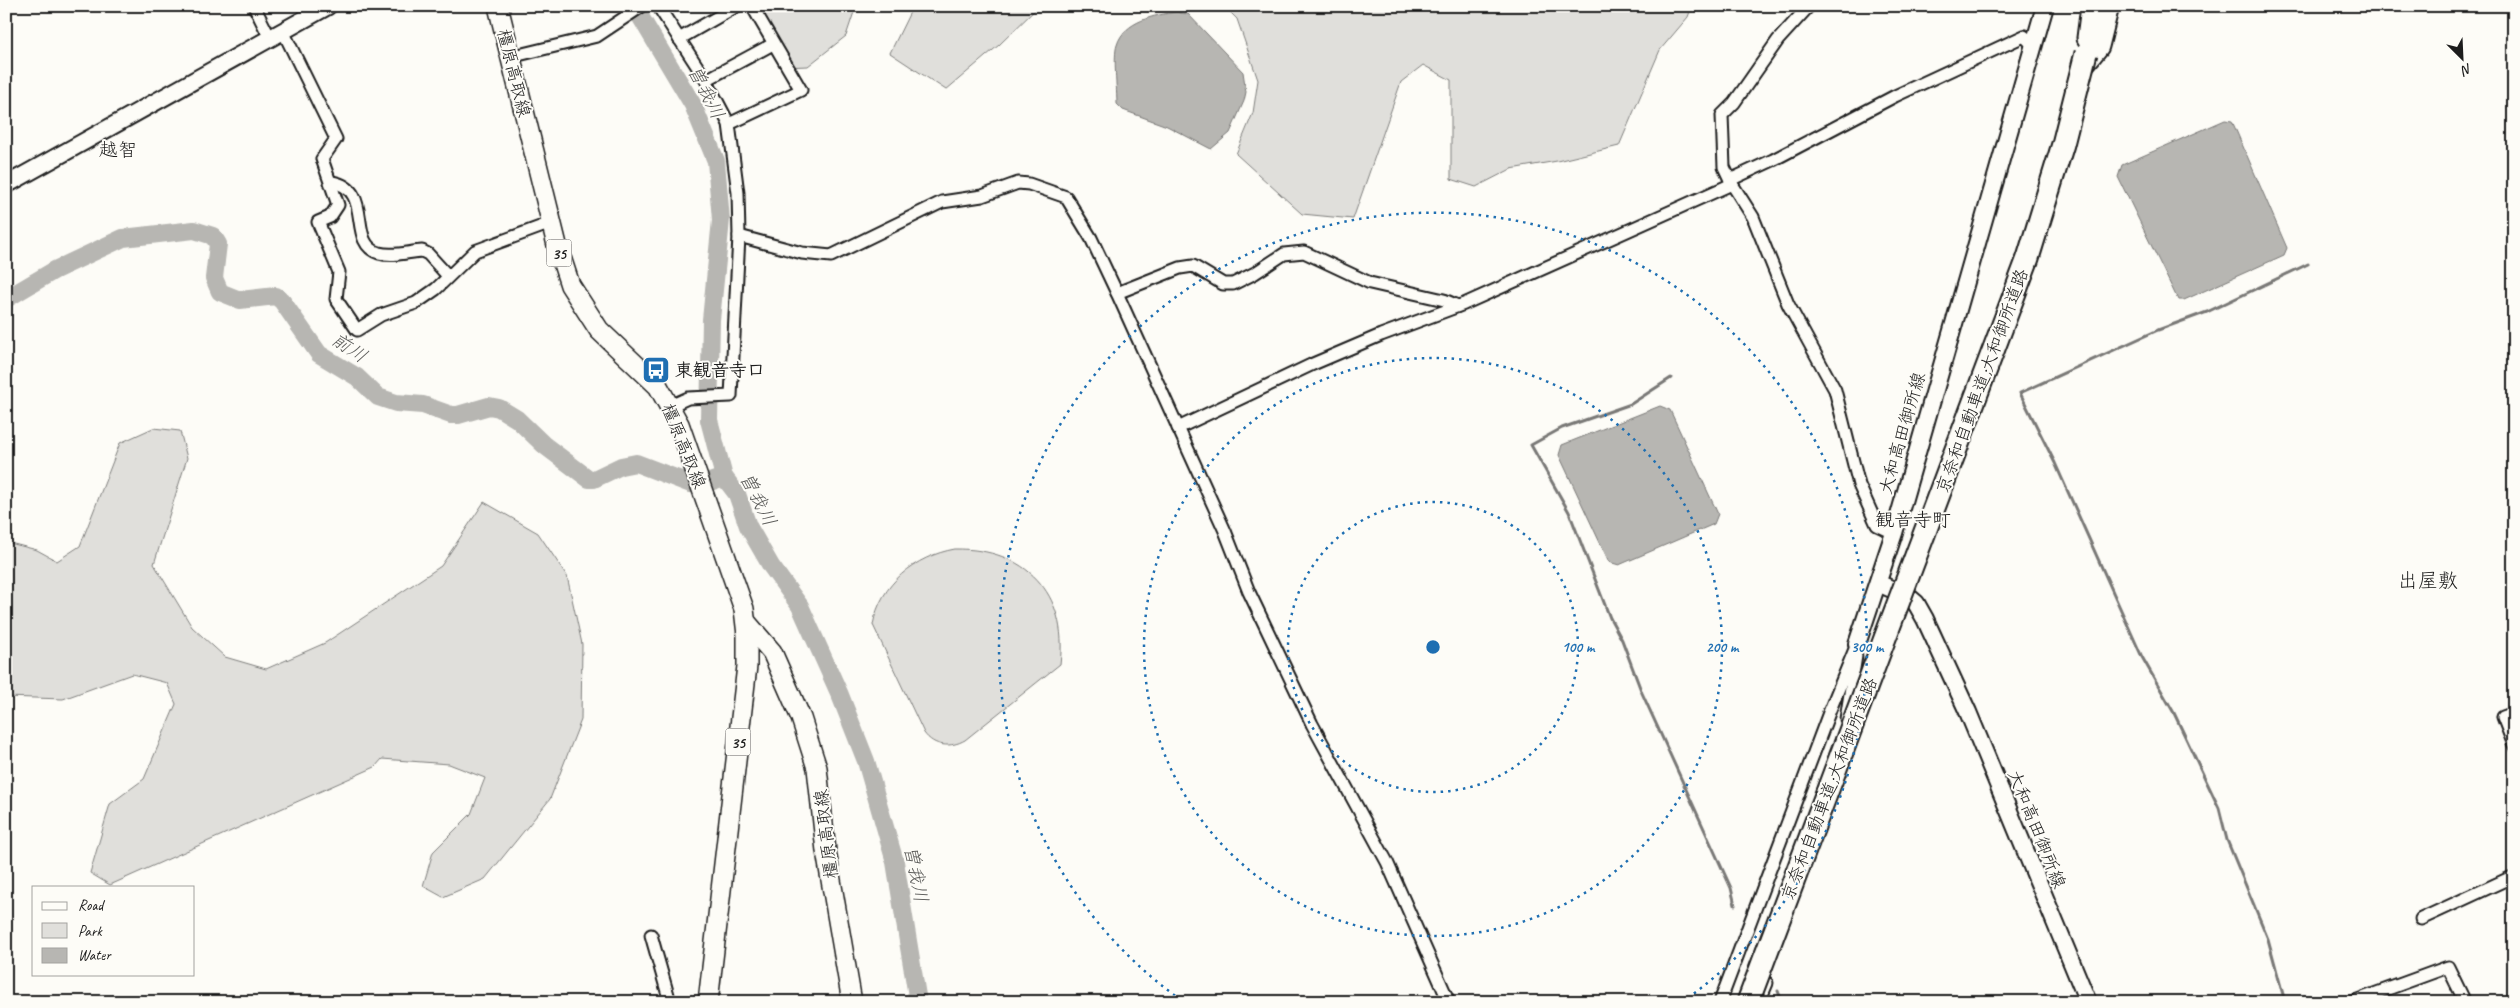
<svg xmlns="http://www.w3.org/2000/svg" width="2520" height="1008" viewBox="0 0 2520 1008" font-family="Caveat,'Klee One',sans-serif">
<rect width="100%" height="100%" fill="#fdfcf7"/>
<filter id="ink" filterUnits="userSpaceOnUse"><feTurbulence type="fractalNoise" baseFrequency=".02" numOctaves="2"/><feDisplacementMap in="SourceGraphic" scale="10" xChannelSelector="R" yChannelSelector="G"/><feConvolveMatrix kernelMatrix="1 2 1 2 8 2 1 2 1" color-interpolation-filters="sRGB"/></filter>
<g filter="url(#ink)">
<!-- green -->
<g fill="#e0dfdb" stroke="#7e7e7c">
<polygon points="761,6 856,6 846,36 808,66 783,67 764,35"/>
<polygon points="913,6 1039,6 999,45 946,90 890,53"/>
<polygon points="1224,6 1692,6 1688,17 1660,50 1619,146 1557,161 1511,169 1476,187 1451,179 1451,80 1423,65 1401,82 1353,219 1302,214 1236,154 1253,113 1258,80 1237,19"/>
<polygon points="153,428 180,431 187,458 154,564 192,627 225,657 266,669 325,643 441,566 484,502 538,533 567,576 582,644 581,720 550,799 485,879 443,897 423,886 433,852 471,814 485,778 449,764 382,759 375,767 110,885 90,873 110,804 144,779 176,704 167,683 132,674 63,699 6,697 6,542 37,550 57,561 80,546 120,443"/>
<path d="M955,549C1025,548 1069,593 1060,664L965,740C951,748 934,747 924,733L873,625C880,584 915,556 955,549Z"/>
</g>
<!-- water -->
<g fill="#b7b6b2" stroke="#797876">
<path d="M1176,12L1188,14L1243,72L1246,92L1244,101L1230,133L1211,149L1167,126L1123,110L1117,104C1117,90 1113,56 1117,45C1124,21 1155,15 1176,12Z"/>
<polygon points="2225,120 2232,121 2287,248 2284,255 2184,300 2178,300 2118,177 2122,165"/>
<polygon points="1660,406 1670,410 1718,514 1714,524 1619,565 1609,562 1559,455 1562,445"/>
</g>
<g fill="none" stroke-linecap="round" stroke-linejoin="round">
<!-- stream -->
<g stroke="#797876" stroke-width="3">
<polyline points="1671,378 1631,404 1562,428 1531,445 1569,512 1610,618 1622,640 1642,693 1731,888 1735,905"/>
<polyline points="1778,991 1782,1002"/>
<polyline points="2285,1002 2268,939 2227,840 2219,808 2174,713 2142,657 2055,463 2020,393 2158,330 2207,312 2308,264"/>
</g>
<!-- river -->
<g stroke="#b7b6b2" stroke-width="18">
<polyline points="634,6 693,105 716,161 721,220 711,320 709,420 724,477 737,494 748,526 771,566 800,606 840,695 866,761 895,862 918,1002"/>
<polyline points="6,299 55,270 123,238 194,230 213,236 218,244 214,278 220,292 240,300 276,296 282,301 319,354 357,377 378,397 396,403 423,405 451,415 458,415 489,406 499,408 517,419 544,445 589,479 594,479 621,466 636,463 691,484 707,483 724,477"/>
</g>
<!-- street casing -->
<g stroke="#1c1c1c" stroke-width="15">
<g id="street">
<polyline points="254,6 270,38"/>
<polyline points="658,6 706,80 729,124 738,193 739,236 731,396 688,398 670,406"/>
<polyline points="1809,6 1778,40 1734,103 1722,115 1724,167 1732,184 1753,217 1788,304 1835,390 1859,485 1877,525 1894,533"/>
<polyline points="283,31 336,139 322,159 338,205 330,217 318,222 339,272 336,299 357,330 381,315 416,303 436,289 475,251 551,223"/>
<polyline points="679,39 737,6"/>
<polyline points="510,57 597,36 642,6"/>
<polyline points="706,80 773,44"/>
<polyline points="729,124 801,90 752,6"/>
<polyline points="1730,180 1773,160 1895,96 2024,36 2035,47"/>
<path d="M332,182C375,189 346,243 379,253C393,257 408,252 422,251L428,254L448,276"/>
<polyline points="739,236 802,253 831,256 942,202 982,196 1018,183 1029,184 1066,197 1091,238 1117,293 1225,531 1249,592 1312,724 1387,862 1449,1002"/>
<polyline points="1117,293 1180,268 1193,266 1223,284 1233,284 1255,273 1284,254 1304,252 1370,283 1444,300 1458,306"/>
<polyline points="1178,428 1313,364 1381,335 1464,304 1732,184"/>
<polyline points="2514,713 2503,717 2514,745"/>
<polyline points="1846,719 1856,656"/>
<polyline points="2421,919 2514,876"/>
<polyline points="651,935 670,1002"/>
<polyline points="1720,1002 1830,710 1857,644"/>
<polyline points="1759,1002 1767,983"/>
<polyline points="2352,1002 2448,967 2465,1002"/>
</g>
</g>
<!-- secondary casing -->
<g stroke="#1c1c1c" stroke-width="20">
<g id="secondary">
<polyline points="6,185 328,6"/>
<polyline points="1878,583 1909,597 1916,603 1925,619 1968,712 2088,1002"/>
<polyline points="1857,644 1894,533 2045,6"/>
</g>
</g>
<!-- primary casing -->
<g stroke="#1c1c1c" stroke-width="22">
<g id="primary">
<polyline points="498,6 557,245 570,285 599,330 658,386 679,424 744,609 747,635 747,666 708,1002"/>
<polyline points="747,623 772,652 801,718 817,768 826,851 852,1002"/>
</g>
</g>
<!-- highway casing -->
<g stroke="#1c1c1c" stroke-width="25">
<g id="highway">
<polyline points="2088,38 2092,6"/>
<polyline points="2084,63 2098,46 2108,6"/>
</g>
</g>
<!-- street -->
<use href="#street" stroke="#fdfcf7" stroke-width="11"/>
<!-- secondary -->
<use href="#secondary" stroke="#fdfcf7" stroke-width="16"/>
<!-- primary -->
<use href="#primary" stroke="#fdfcf7" stroke-width="19"/>
<!-- highway -->
<use href="#highway" stroke="#fdfcf7" stroke-width="21"/>
<!-- highway-bridge casing -->
<g stroke="#1c1c1c" stroke-width="25" stroke-linecap="butt">
<polyline id="highway-bridge" points="1748,1002 2028,258 2063,144 2086,53"/>
</g>
<!-- highway-bridge -->
<use href="#highway-bridge" stroke="#fdfcf7" stroke-width="21"/>
</g>
</g>
<!-- distance rings -->
<g fill="none" stroke="#1f6fb2" stroke-width="2.5" stroke-dasharray="2.5 5">
<circle cx="1433" cy="647" r="145"/>
<circle cx="1433" cy="647" r="289"/>
<path d="M1181 1000A434 434 0 1 1 1685 1000"/>
</g>
<!-- icons -->
<defs>
<g id="bus-square" transform="scale(1.4375)"><rect x="-9" y="-9" width="18" height="18" rx="4" fill="#1f6fb2" stroke="#fdfcf7"/><path d="M-5-6H5V4H4V6H2V4H-2V6H-4V4H-5ZM-3.5-4V0h7V-4ZM-3.5 1.2v1.5H-2V1.2ZM2 1.2v1.5H3.5V1.2Z" fill="#fff"/></g>
</defs>
<g fill-rule="evenodd">
<use href="#bus-square" x="656" y="370"/>
</g>
<g text-anchor="middle" stroke-width="4" stroke-linejoin="round" paint-order="stroke">
<!-- shield labels -->
<g fill="#fdfcf7" stroke="#605f5e" stroke-width="1">
<rect x="546.5" y="239.5" width="25" height="27" rx="4"/>
<rect x="725.5" y="728.5" width="25" height="27" rx="4"/>
</g>
<g font-size="16" font-weight="bold" fill="#1c1c1c">
<text x="559" y="259">35</text>
<text x="738" y="748">35</text>
</g>
<!-- street labels -->
<g font-size="18" fill="#1c1c1c" stroke="#fdfcf7">
<text transform="translate(514 73) rotate(76)" y="6">橿原高取線</text>
<text transform="translate(1982 381) rotate(-70)" y="6">京奈和自動車道;大和御所道路</text>
<text transform="translate(1902 433) rotate(-74)" y="6">大和高田御所線</text>
<text transform="translate(684 446) rotate(68)" y="6">橿原高取線</text>
<text transform="translate(1829 789) rotate(-69)" y="6">京奈和自動車道;大和御所道路</text>
<text transform="translate(2037 829) rotate(68)" y="6">大和高田御所線</text>
<text transform="translate(826 834) rotate(-97)" y="6">橿原高取線</text>
</g>
<!-- poi labels -->
<g font-size="18" font-weight="bold" fill="#1c1c1c" stroke="#fdfcf7" text-anchor="start">
<text x="675" y="376">東観音寺口</text>
</g>
<!-- water labels -->
<g font-size="19" font-style="italic" fill="#5a5a58" stroke="#fdfcf7">
<text transform="translate(707 92) rotate(63)" y="7">曽我川</text>
<text transform="translate(350 347) rotate(34)" y="7">前川</text>
<text transform="translate(759 499) rotate(63)" y="7">曽我川</text>
<text transform="translate(917 874) rotate(79)" y="7">曽我川</text>
</g>
<!-- neighbourhood labels -->
<g font-size="19" fill="#1c1c1c" stroke="#fdfcf7">
<text x="118" y="156">越智</text>
<text x="1913" y="526">観音寺町</text>
</g>
<!-- quarter labels -->
<g font-size="20" fill="#1c1c1c" stroke="#fdfcf7">
<text x="2428" y="587">出屋敷</text>
</g>
</g>
<circle cx="1433" cy="647" r="8" fill="#1f6fb2" stroke="#fdfcf7" stroke-width="2.5"/>
<g font-size="15" text-anchor="middle" font-weight="bold" fill="#1f6fb2" stroke="#fdfcf7" stroke-width="4" stroke-linejoin="round" paint-order="stroke">
<text x="1578" y="652">100 m</text>
<text x="1722" y="652">200 m</text>
<text x="1867" y="652">300 m</text>
</g>
<!-- margin -->
<rect width="2520" height="1008" fill="none" stroke="#fdfcf7" stroke-width="25"/>
<rect x="12" y="12" width="2495" height="983" fill="none" stroke="#1c1c1c" stroke-width="2" filter="url(#ink)"/>
<!-- legend -->
<rect x="32" y="886" width="162" height="90" fill="#fdfcf7" stroke="#a3a29f"/>
<rect x="42" y="902" width="25" height="8" fill="#fdfcf7" stroke="#a3a29f"/>
<text x="78" y="910" font-size="15" fill="#1c1c1c">Road</text>
<rect x="42" y="923" width="25" height="15" fill="#e0dfdb" stroke="#a3a29f"/>
<text x="78" y="936" font-size="15" fill="#1c1c1c">Park</text>
<rect x="42" y="948" width="25" height="15" fill="#b7b6b2" stroke="#a3a29f"/>
<text x="78" y="960" font-size="15" fill="#1c1c1c">Water</text>
<!-- north arrow -->
<g transform="translate(2462 58) rotate(156)" stroke="#fdfcf7" stroke-width="4" paint-order="stroke">
<path d="M0-4L9 19L0 12L-9 19Z" fill="#1c1c1c"/>
<text y="-8" font-size="14" font-weight="bold" text-anchor="middle" fill="#1c1c1c">N</text>
</g>
</svg>
